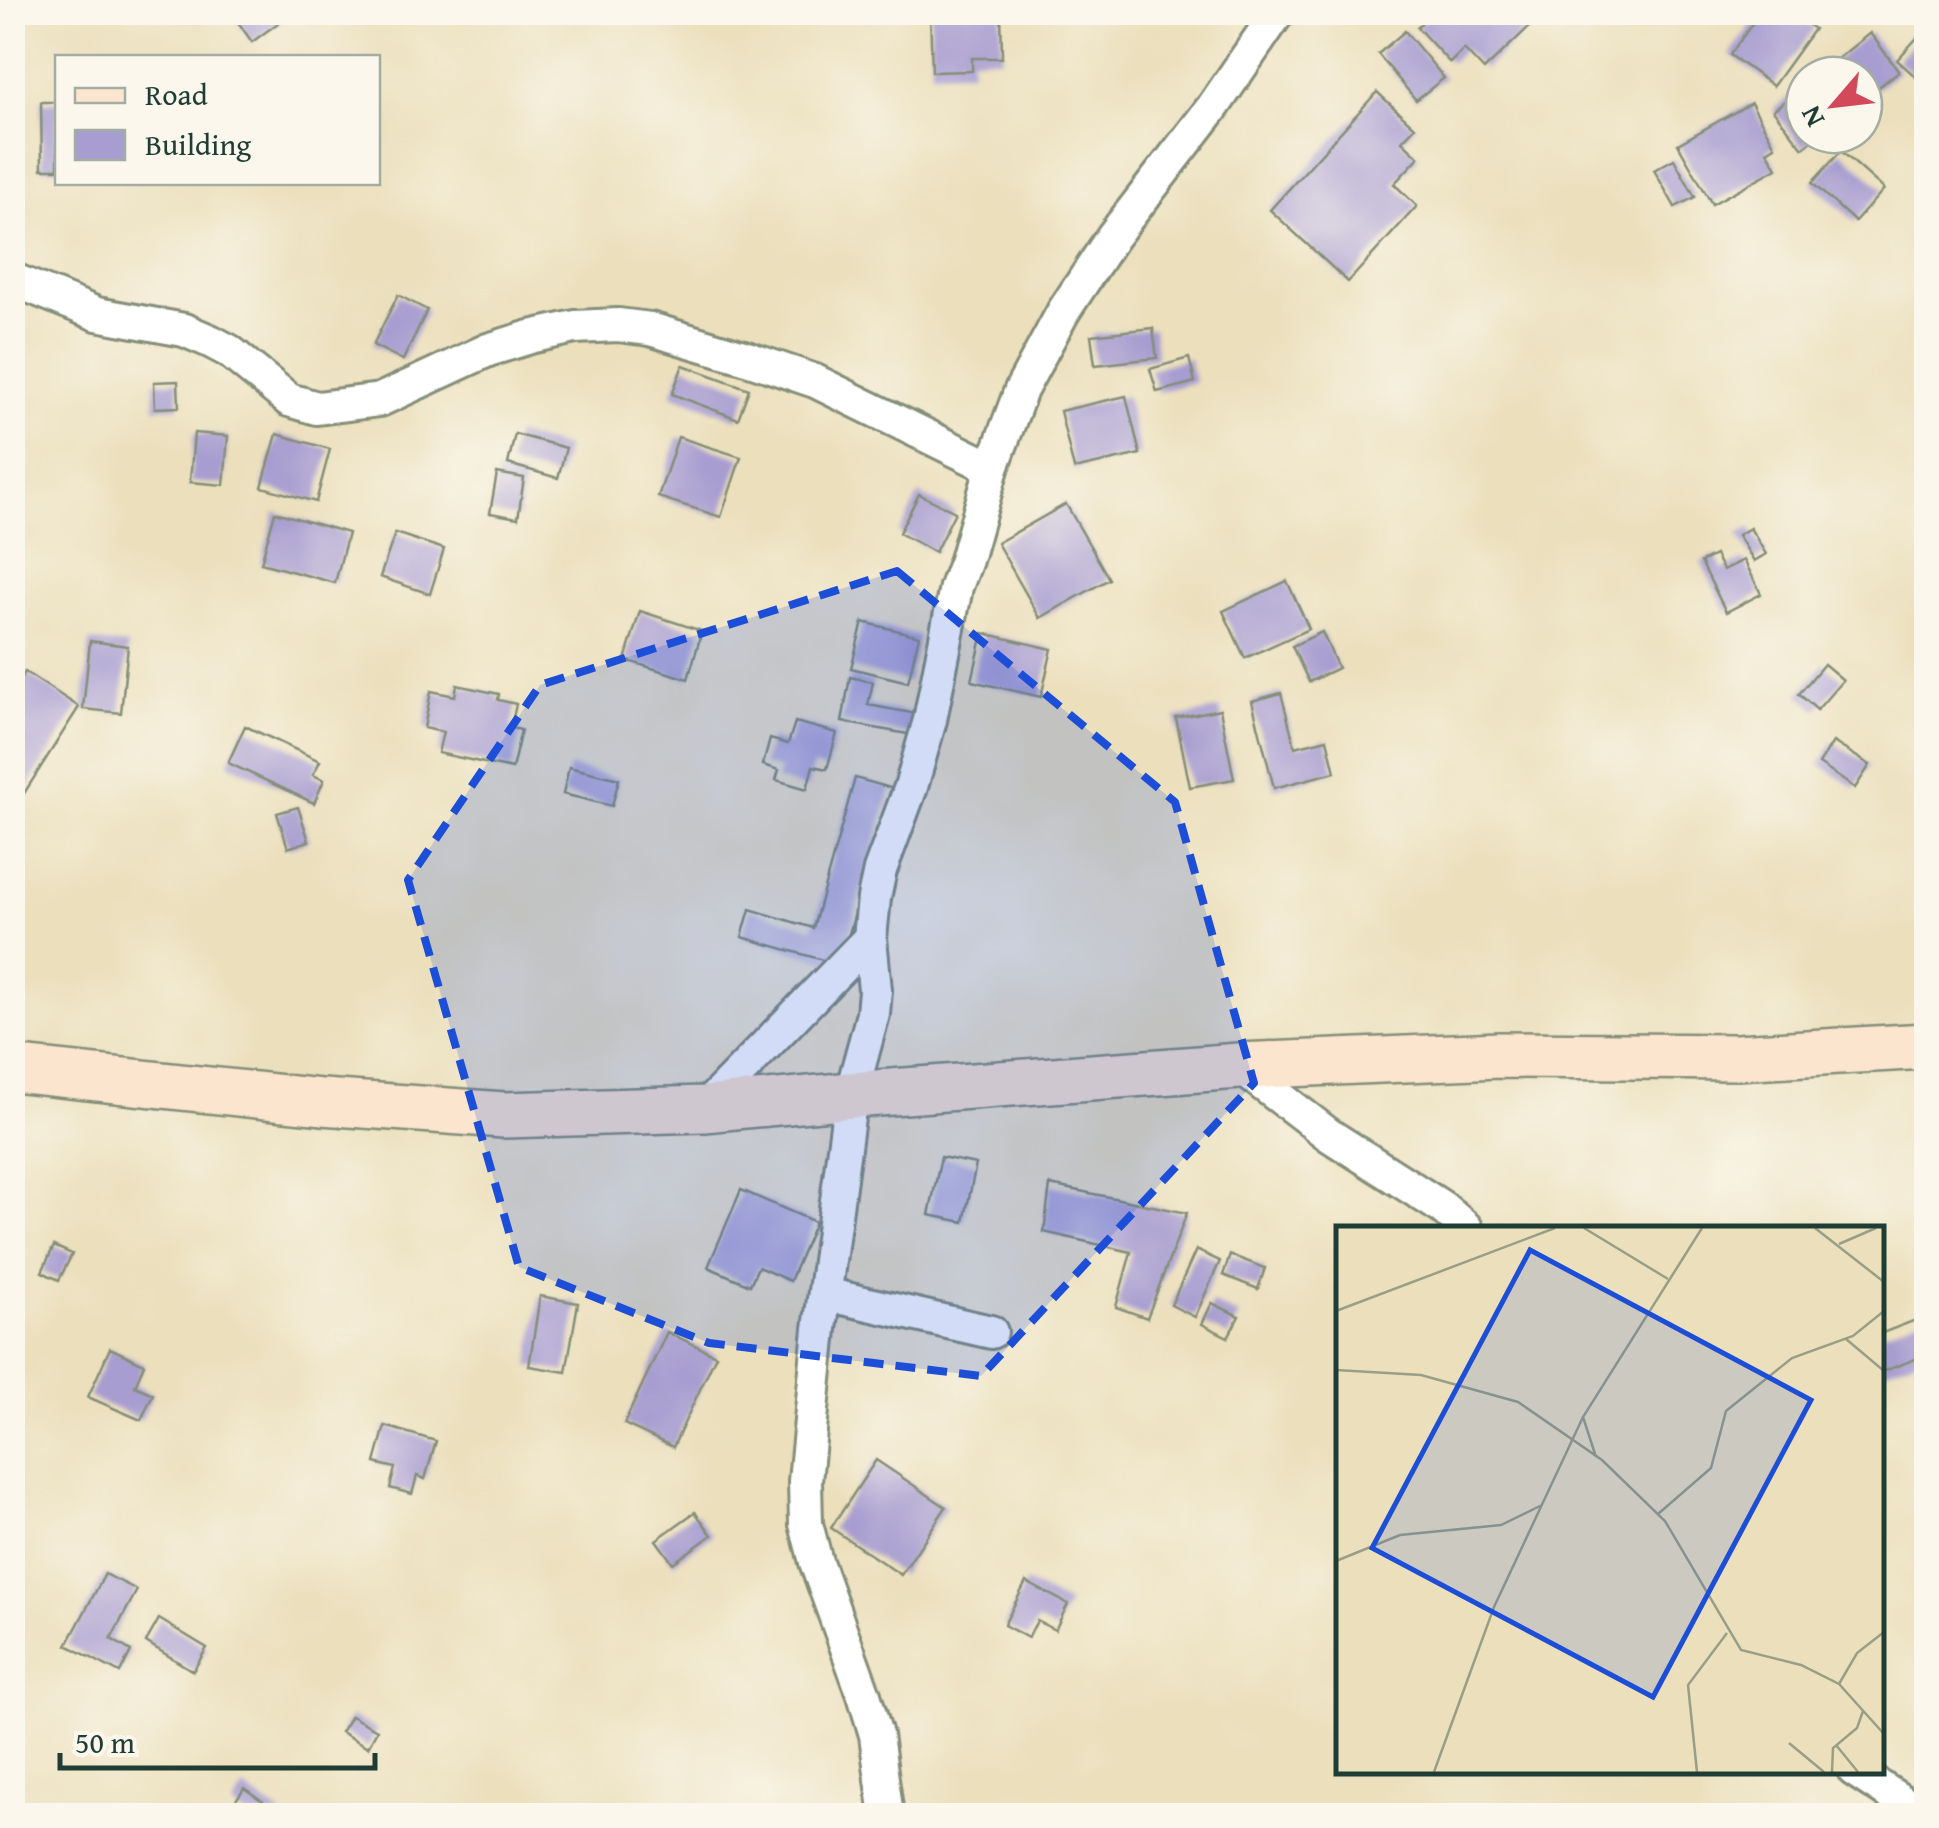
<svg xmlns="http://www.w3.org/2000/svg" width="1939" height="1828" viewBox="0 0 1939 1828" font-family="'Gentium Book Plus',serif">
<rect width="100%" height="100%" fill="#fbf7ec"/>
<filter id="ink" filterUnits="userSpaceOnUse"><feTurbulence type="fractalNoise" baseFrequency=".01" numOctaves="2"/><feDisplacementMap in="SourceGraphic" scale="20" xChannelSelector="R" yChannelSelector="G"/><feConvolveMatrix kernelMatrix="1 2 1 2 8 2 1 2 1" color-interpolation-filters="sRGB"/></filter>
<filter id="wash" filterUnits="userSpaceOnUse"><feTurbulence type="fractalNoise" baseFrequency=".0048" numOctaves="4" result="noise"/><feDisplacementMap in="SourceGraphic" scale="40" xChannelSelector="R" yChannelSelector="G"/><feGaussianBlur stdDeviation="2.25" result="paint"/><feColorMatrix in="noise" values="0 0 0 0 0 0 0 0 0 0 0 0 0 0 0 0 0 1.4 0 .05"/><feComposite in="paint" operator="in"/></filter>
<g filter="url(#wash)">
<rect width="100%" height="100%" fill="#ebdfbc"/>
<g id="blocks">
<!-- building -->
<g fill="#a79dd0">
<polygon points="231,12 293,12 252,42"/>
<polygon points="930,12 1001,12 1002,58 972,58 972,71 932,72"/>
<polygon points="1433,12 1517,12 1530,26 1484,70 1464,49 1450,63 1417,27"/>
<polygon points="1760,12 1791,12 1814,29 1773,86 1730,55"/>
<polygon points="1926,28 1926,86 1897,60"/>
<polygon points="1405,31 1444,78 1416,100 1378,54"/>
<polygon points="1870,33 1899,71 1864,99 1864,75 1817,75"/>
<polygon points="1804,86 1804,135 1819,135 1803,148 1773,110"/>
<polygon points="1377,92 1415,127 1402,141 1419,157 1394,184 1417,206 1348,282 1270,210"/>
<polygon points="41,102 58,102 58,169 42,169"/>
<polygon points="1751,103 1775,146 1767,151 1777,168 1712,204 1678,144"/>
<polygon points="1841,151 1884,189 1855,222 1812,183"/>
<polygon points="1674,159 1695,197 1675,207 1654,170"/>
<polygon points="398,295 427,310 403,360 373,345"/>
<polygon points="1153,328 1157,358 1095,365 1091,335"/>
<polygon points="1189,358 1195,382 1157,392 1150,369"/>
<polygon points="683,365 749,389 738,419 672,394"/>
<polygon points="178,381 179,407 155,408 154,382"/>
<polygon points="1126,396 1140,454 1074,469 1060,411"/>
<polygon points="194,433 228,436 224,485 190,482"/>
<polygon points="277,434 330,449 316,502 262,487"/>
<polygon points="515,434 566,448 558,478 508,464"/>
<polygon points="678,437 741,457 721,517 658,497"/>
<polygon points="497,473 524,478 518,518 490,513"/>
<polygon points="919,494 955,512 935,552 899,533"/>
<polygon points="1066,504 1109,579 1040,618 997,543"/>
<polygon points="275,512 348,533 335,583 261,563"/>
<polygon points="1750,528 1766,554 1754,561 1738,535"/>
<polygon points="395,533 444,549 430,594 380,577"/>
<polygon points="1715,555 1723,570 1744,560 1761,594 1726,612 1701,562"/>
<polygon points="1287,581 1309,629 1245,658 1223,611"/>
<polygon points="640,611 702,631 688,679 625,660"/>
<polygon points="863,622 919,636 908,682 851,668"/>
<polygon points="1322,632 1338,668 1309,682 1292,646"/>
<polygon points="983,633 1052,649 1041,697 972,681"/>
<polygon points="90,641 128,646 121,713 83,709"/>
<polygon points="1824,664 1843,680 1817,710 1799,694"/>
<polygon points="25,672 79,707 23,795 12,788 12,691"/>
<polygon points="850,677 873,682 868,705 917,714 913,735 842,722"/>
<polygon points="457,685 499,694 498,700 516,704 511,728 521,730 512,769 438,753 443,732 424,728 431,691 455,696"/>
<polygon points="1281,693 1295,747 1327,739 1335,772 1274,788 1252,701"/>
<polygon points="1220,709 1234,779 1190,787 1176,718"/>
<polygon points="795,722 837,733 827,769 813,766 807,789 776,780 779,770 763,765 770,739 788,744"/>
<polygon points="245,726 320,761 313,775 324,780 314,803 228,763"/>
<polygon points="1833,742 1870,765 1855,788 1819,764"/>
<polygon points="569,767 619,779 612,806 563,794"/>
<polygon points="855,778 891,788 840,965 742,937 750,909 813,928"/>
<polygon points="298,807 309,841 288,848 277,813"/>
<polygon points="941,1157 976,1164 964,1222 929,1215"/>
<polygon points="1050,1185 1187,1213 1147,1318 1116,1307 1131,1252 1044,1232"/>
<polygon points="741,1190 815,1222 790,1281 758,1267 750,1285 708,1267"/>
<polygon points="54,1246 72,1254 59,1280 42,1272"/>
<polygon points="1196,1250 1220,1261 1195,1317 1171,1305"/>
<polygon points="1230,1255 1265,1268 1258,1289 1223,1275"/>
<polygon points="540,1296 578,1303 566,1372 529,1366"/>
<polygon points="1212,1303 1239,1316 1228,1337 1202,1324"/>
<polygon points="1926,1316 1926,1355 1882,1372 1882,1333"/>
<polygon points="667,1332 716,1355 673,1447 624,1424"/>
<polygon points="110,1348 144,1364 135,1386 153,1394 141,1420 88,1397"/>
<polygon points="385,1426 436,1441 425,1479 417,1476 412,1494 390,1488 395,1468 375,1463"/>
<polygon points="876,1460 946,1507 901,1575 831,1528"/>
<polygon points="695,1512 712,1535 673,1563 656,1540"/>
<polygon points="105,1574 137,1590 111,1639 131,1651 120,1673 67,1645"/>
<polygon points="1026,1582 1068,1604 1055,1630 1037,1621 1028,1638 1004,1625"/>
<polygon points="159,1619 207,1648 193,1671 146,1642"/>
<polygon points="351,1716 377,1730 368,1747 341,1732"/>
<polygon points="244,1788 284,1816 247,1816 232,1806"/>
</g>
</g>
</g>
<g filter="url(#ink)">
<use href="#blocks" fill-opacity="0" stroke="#858e78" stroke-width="2.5"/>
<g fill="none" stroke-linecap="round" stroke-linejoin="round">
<!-- street casing -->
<g stroke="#858e78" stroke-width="38">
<g id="street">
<polyline points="12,279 97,314 184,330 210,341 229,351 289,400 317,408 380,400 488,350 530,337 575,327 618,325 650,329 747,358 815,381 992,468"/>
<polyline points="1239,1066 1329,1135 1443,1208 1466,1228"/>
<polyline points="704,1109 870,938"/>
<polyline points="825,1294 991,1332"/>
<polyline points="1854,1770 1924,1816"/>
<polyline points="887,1816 876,1735 864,1695 816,1562 806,1524 805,1481 820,1329 851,1095 873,1014 875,990 870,938 874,898 880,870 911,787 930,720 956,587 966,560 992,468 1021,390 1063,312 1113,236 1213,107 1278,12"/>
</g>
</g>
<!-- secondary casing -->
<g stroke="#858e78" stroke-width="50">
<polyline id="secondary" points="12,1069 322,1102 504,1115 704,1109 851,1095 1239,1066 1499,1055 1736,1057 1926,1046"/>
</g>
<!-- street -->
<use href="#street" stroke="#fff" stroke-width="32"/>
<!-- secondary -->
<use href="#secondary" stroke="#fce5cf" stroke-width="45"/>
</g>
</g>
<!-- marked area -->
<path fill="#1d4ed8" fill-opacity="0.2" stroke="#1d4ed8" stroke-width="8" stroke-dasharray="20 12" stroke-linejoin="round" d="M897,571L1175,802L1254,1083L981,1376L709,1343L519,1267L408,880L540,685Z"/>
<!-- overview -->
<g transform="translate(1336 1226)">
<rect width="548" height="548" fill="#ebdfbc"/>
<path fill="none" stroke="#999e86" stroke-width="2.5" d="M248,2L332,53M479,2L548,56M503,18L540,2M0,85L219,2M510,113L548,145M0,144L85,149L182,176L266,234L329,295L405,424L465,439L503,458L548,508M247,191L260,231M322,288L375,242L390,185L456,132L517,110L548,85M0,335L64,309L165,299L206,279M503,458L521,427L548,406M453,517L488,546M500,519L522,546M98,546L158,381L247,191L366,2M361,546L352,459L391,407M496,546L497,522L521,502L527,485"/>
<path fill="#1d4ed8" fill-opacity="0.15" stroke="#1d4ed8" stroke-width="5" d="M194,24L475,174L317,471L36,322Z"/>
<rect width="548" height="548" fill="none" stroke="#1f3d34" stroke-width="5"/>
</g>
<!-- margin -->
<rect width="1939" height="1828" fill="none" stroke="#fbf7ec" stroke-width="50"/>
<!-- legend -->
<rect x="55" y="55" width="325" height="130" fill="#fbf7ec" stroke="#a3ada2" stroke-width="2.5"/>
<rect x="75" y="88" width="50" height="15" fill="#fce5cf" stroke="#a3ada2" stroke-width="2.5"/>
<text x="145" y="105" font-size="30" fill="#1f3d34">Road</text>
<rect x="75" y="130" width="50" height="30" fill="#a79dd0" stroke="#a3ada2" stroke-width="2.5"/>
<text x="145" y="155" font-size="30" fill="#1f3d34">Building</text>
<!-- north arrow -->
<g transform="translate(1834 105) rotate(242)"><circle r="48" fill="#fbf7ec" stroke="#a3ada2" stroke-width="2.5"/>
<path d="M0-8L18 38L0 25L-18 38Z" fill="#d1495b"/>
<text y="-15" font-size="28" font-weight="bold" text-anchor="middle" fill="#1f3d34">N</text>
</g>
<!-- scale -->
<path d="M60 1753v15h315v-15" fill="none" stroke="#1f3d34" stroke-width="5"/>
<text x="75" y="1753" font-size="30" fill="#1f3d34" stroke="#fbf7ec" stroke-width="8" paint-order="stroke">50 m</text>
</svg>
